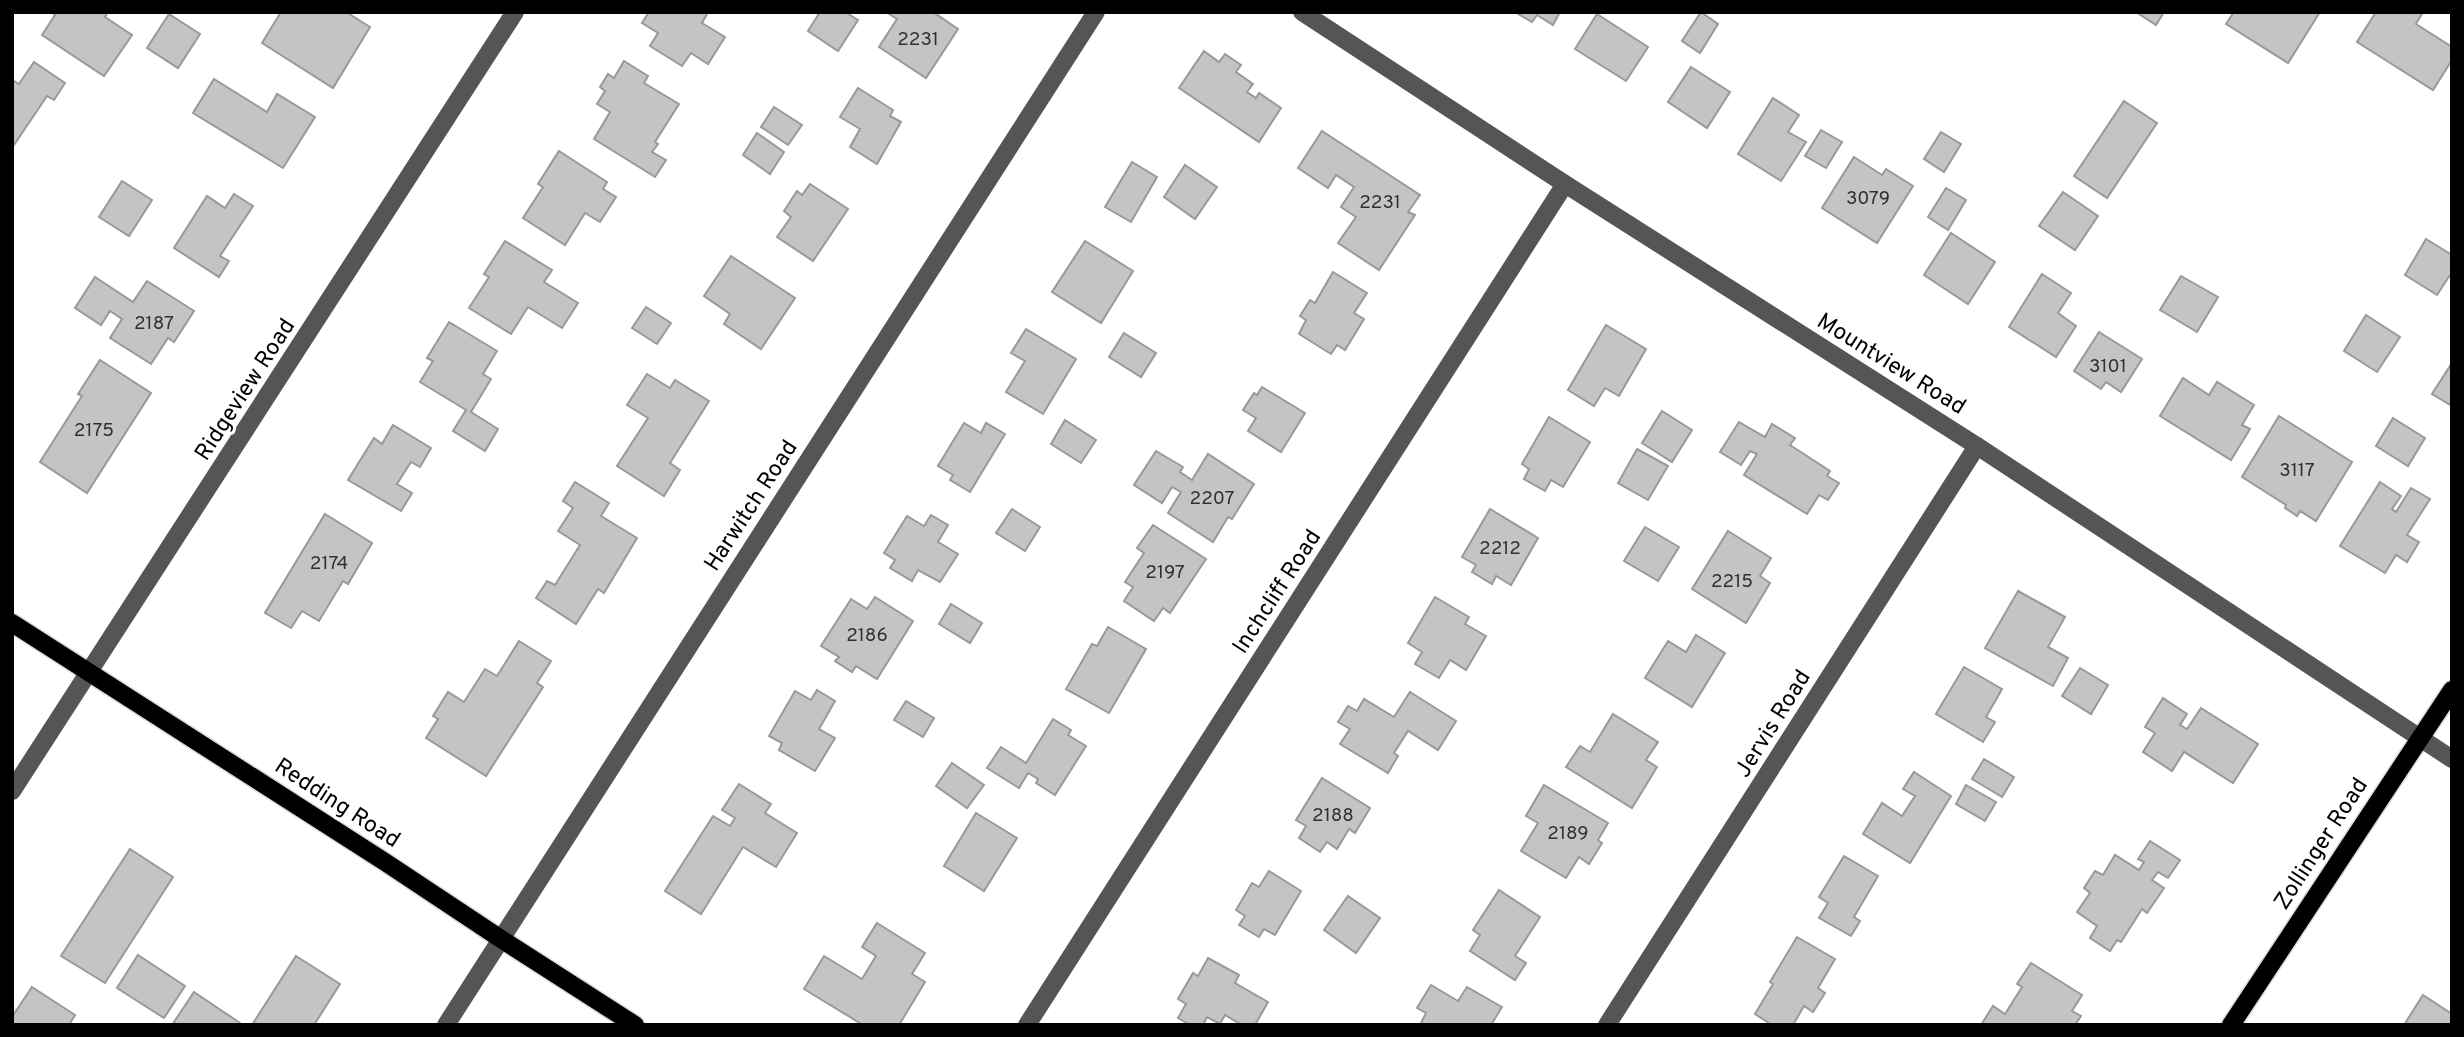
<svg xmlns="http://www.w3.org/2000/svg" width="2464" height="1037" viewBox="0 0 2464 1037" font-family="Overpass,sans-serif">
<rect width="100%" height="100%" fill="#fff"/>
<!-- building -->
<g fill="#c4c4c4" stroke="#999" stroke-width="2">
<polygon points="51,12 108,12 105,17 132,35 104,76 42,35 55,15"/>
<polygon points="281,12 346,12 370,27 333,88 262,43"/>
<polygon points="649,12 708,12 702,23 725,37 708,64 691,53 682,66 650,46 658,33 642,23"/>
<polygon points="820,12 845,12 858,20 838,51 808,31"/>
<polygon points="886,12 933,12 958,29 926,78 879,47 897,19"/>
<polygon points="1515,12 1560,12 1553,25 1537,15 1532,22"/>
<polygon points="1701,12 1718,24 1700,53 1682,41"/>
<polygon points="2136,12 2164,12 2156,25"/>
<polygon points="2234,12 2320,12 2288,63 2226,24"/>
<polygon points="2376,12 2423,12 2416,24 2452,47 2452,60 2433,90 2357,42"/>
<polygon points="169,14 200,34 178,68 147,48"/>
<polygon points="1597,14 1648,47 1626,81 1575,49"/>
<polygon points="1204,51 1219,62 1225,54 1241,65 1236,72 1253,84 1247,92 1256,98 1259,93 1281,108 1259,142 1179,88"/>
<polygon points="624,61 648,76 644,83 679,104 655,142 658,144 652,152 666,160 655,177 594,139 610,112 597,104 605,91 600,87 608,74 614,78"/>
<polygon points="34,62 65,83 54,100 47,96 14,145 12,144 12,80 19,84"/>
<polygon points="1691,67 1730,92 1707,128 1668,102"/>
<polygon points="214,79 267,112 277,94 315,117 283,168 193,113"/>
<polygon points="858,88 893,110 890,116 901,122 877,164 850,147 860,129 840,117"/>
<polygon points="1773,98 1799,115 1788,132 1806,142 1781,181 1738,154"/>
<polygon points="2124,101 2157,123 2107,198 2074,176"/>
<polygon points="774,107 802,125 788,145 761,127"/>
<polygon points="1821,130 1842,142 1826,168 1805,156"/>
<polygon points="1322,131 1420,195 1408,212 1415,215 1379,270 1338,243 1356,217 1341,207 1354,187 1336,175 1328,188 1298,168"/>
<polygon points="1941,132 1961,144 1944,172 1924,159"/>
<polygon points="757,133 784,152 770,174 743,155"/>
<polygon points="559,151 607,182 603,189 616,197 600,222 585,213 565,245 523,218 543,187 538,184"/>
<polygon points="1854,157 1882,175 1886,169 1913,186 1877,243 1822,208"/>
<polygon points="1132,162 1157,177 1131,222 1105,207"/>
<polygon points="1185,165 1217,187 1195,219 1164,197"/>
<polygon points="122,181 152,200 129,236 99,217"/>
<polygon points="810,184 848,209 813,261 777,237 791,217 784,211 797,191 802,195"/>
<polygon points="1946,188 1966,200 1948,230 1928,217"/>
<polygon points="2063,192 2098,216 2075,250 2039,226"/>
<polygon points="234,194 253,206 220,256 229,261 219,277 174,248 207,196 225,208"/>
<polygon points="1951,233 1995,262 1968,304 1924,275"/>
<polygon points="2426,239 2452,255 2452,272 2437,295 2405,275"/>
<polygon points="505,241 552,270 544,282 578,303 562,328 528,307 511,334 469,308 489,277 484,274"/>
<polygon points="1085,241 1133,271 1101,323 1052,292"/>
<polygon points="731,256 795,298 761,349 724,324 730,314 704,296"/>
<polygon points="1333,272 1367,293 1354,313 1364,319 1345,350 1337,345 1331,354 1299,334 1306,320 1300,316 1310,300 1315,303"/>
<polygon points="2042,274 2071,293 2058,313 2076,326 2056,357 2009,327"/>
<polygon points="2181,276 2218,297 2197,332 2160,310"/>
<polygon points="95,277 133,302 147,281 194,311 174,342 168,338 151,364 110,338 122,319 110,311 101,325 75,308"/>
<polygon points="646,307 671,323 657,344 632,328"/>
<polygon points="2366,315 2400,337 2377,372 2344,351"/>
<polygon points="449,322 497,351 483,374 491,379 471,412 498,429 485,451 453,431 466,410 420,382 433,361 427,358"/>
<polygon points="1606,325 1646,349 1619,396 1605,388 1594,406 1568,390"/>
<polygon points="1026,329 1076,359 1043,414 1006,392 1025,361 1011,353"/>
<polygon points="2099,332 2142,359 2121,392 2106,382 2101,389 2074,371"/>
<polygon points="1124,333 1156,353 1141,377 1109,357"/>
<polygon points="100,360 151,393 87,493 40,462 82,396 78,394"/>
<polygon points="2452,363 2452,406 2432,394"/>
<polygon points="647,374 670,388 675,380 709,401 670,463 680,470 664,496 617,466 648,418 627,405"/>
<polygon points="2183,378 2209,395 2217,382 2254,405 2242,425 2250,429 2231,460 2160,416"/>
<polygon points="1262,387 1305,413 1281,452 1248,431 1256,418 1243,410 1254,393 1257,395"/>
<polygon points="1662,411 1692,430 1672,462 1642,443"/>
<polygon points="2279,416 2352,462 2316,521 2300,511 2297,516 2285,508 2286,505 2242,477"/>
<polygon points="1549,417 1590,442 1563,487 1551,480 1545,491 1524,479 1529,469 1522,464"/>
<polygon points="2393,418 2425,438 2408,466 2376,446"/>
<polygon points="1065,420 1096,440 1081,463 1051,444"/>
<polygon points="1739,422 1765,437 1772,424 1795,438 1790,445 1830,471 1827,476 1839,483 1828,500 1819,495 1807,514 1744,475 1757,454 1750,451 1741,465 1720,452"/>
<polygon points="964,423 981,433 986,423 1005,434 970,492 950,480 953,475 938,466"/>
<polygon points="393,425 431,448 420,467 411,462 397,484 412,493 401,511 348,480 374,438 382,444"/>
<polygon points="1637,449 1668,466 1648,500 1618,483"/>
<polygon points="1156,451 1183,467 1180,472 1192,480 1208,454 1254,484 1232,519 1228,517 1213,542 1168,513 1181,492 1172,487 1162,503 1134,485"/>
<polygon points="575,482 609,503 601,516 637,538 604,593 598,589 576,624 536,598 547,581 555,585 580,545 558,531 573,508 563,501"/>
<polygon points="2380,482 2401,496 2392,509 2396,512 2411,488 2430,499 2407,535 2419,542 2407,562 2396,555 2385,573 2340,546"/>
<polygon points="1012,509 1040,527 1025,551 996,533"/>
<polygon points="1490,509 1538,538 1511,585 1496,576 1492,584 1472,572 1476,565 1462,557"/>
<polygon points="325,514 372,543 348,584 343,581 319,621 302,611 291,628 265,613"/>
<polygon points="931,515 948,525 938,542 958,554 940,582 918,570 912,581 890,568 895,560 884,553 907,516 924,526"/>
<polygon points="1153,525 1206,559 1170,613 1163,608 1154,621 1124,601 1133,587 1125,582 1144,553 1137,548"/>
<polygon points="1645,527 1679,547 1658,581 1624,561"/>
<polygon points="1728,531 1771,558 1760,576 1770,583 1746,623 1692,589"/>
<polygon points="2018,591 2065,617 2048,647 2068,658 2053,686 1985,648"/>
<polygon points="875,597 913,621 877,679 856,666 852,672 835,661 839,657 821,646 851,599 867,609"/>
<polygon points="1435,597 1469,617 1465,624 1486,636 1466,670 1450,660 1439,678 1415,664 1422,652 1408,643"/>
<polygon points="951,604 982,623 970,643 939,624"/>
<polygon points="1108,627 1146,649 1109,713 1066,689 1092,644 1097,646"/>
<polygon points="1696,635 1725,653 1692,707 1645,678 1668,641 1686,652"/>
<polygon points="519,641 551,661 537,683 543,687 486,776 426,738 438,719 433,716 448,692 464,702 485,669 497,676"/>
<polygon points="1964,667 2002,689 1986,717 1995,722 1983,742 1936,714"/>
<polygon points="2080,668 2108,685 2091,714 2062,696"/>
<polygon points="817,690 835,701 819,729 835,738 815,771 779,750 782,743 769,736 795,691 811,700"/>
<polygon points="1410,692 1456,721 1438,750 1408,731 1394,753 1398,756 1388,773 1340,744 1350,729 1338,722 1348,706 1357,711 1364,699 1394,717"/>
<polygon points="2163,698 2187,714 2180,725 2187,729 2201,708 2258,744 2233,783 2184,752 2172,771 2143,752 2155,733 2145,727"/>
<polygon points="906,701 934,718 923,737 894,720"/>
<polygon points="1613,714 1658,742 1646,760 1657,767 1632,808 1566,767 1580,746 1590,752"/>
<polygon points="1053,719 1071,730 1068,735 1086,746 1055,795 1036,783 1038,779 1028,773 1019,788 987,768 1001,747 1026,763"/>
<polygon points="1984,759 2014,777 2002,797 1972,779"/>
<polygon points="952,763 984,785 967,808 936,786"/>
<polygon points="1914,772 1951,796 1910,863 1863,834 1882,803 1902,816 1915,796 1903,789"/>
<polygon points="1322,778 1370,808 1355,833 1349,829 1337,849 1327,842 1320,852 1299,838 1306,826 1296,820"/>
<polygon points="739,784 771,804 765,813 797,833 776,867 743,847 701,914 665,891 713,816 730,826 735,818 722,810"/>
<polygon points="1544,785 1608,823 1598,840 1602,843 1589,864 1579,857 1566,878 1521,851 1538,823 1526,816"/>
<polygon points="1966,785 1996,802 1985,821 1956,804"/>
<polygon points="976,813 1017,838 984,891 944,866"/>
<polygon points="2150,841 2180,860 2168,878 2158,872 2152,880 2164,888 2147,913 2142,909 2121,942 2117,940 2110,951 2090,938 2097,926 2077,912 2090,893 2084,888 2095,871 2103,875 2115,855 2139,870 2144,862 2138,859"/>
<polygon points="130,849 173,877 105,983 61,956"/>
<polygon points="1844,856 1878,876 1854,917 1860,921 1851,936 1819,918 1828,903 1819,897"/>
<polygon points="1269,871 1301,891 1275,935 1264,929 1259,937 1239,925 1245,916 1236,910 1252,883 1259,887"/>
<polygon points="1499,890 1540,917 1515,956 1526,963 1515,980 1470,951 1480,935 1473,930"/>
<polygon points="1348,896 1380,918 1356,953 1324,930"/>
<polygon points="877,923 925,953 912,974 925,982 899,1025 863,1025 804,989 824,956 862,979 876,956 862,947"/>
<polygon points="1797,937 1835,959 1818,988 1825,993 1813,1012 1804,1006 1793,1025 1772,1025 1755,1014 1773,984 1770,982"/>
<polygon points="138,955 185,986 164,1018 117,988"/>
<polygon points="296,956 340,984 314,1025 252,1025"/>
<polygon points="1208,958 1239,975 1235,983 1268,1002 1255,1025 1242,1025 1225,1015 1220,1024 1207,1017 1203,1025 1190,1025 1178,1018 1186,1004 1178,999 1193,973 1198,976"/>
<polygon points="2031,963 2082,995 2072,1011 2081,1016 2075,1025 1981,1025 1993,1006 2005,1014 2022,987 2017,984"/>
<polygon points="1431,985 1458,1001 1467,987 1502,1007 1491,1025 1420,1025 1426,1013 1417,1008"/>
<polygon points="32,987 75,1015 69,1025 12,1025 12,1017"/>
<polygon points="194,992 240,1023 239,1025 172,1025"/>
<polygon points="2423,995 2452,1014 2452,1025 2404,1025"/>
</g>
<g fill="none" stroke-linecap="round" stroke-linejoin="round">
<!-- major casing -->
<g stroke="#dbdbdb" stroke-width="21">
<g id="major">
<polyline points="12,623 385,862 501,939 635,1025"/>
<polyline points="2231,1025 2452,690"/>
</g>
</g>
<!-- minor -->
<g stroke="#555" stroke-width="18">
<polyline points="1302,12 1565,184 1977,446 2452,759"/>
<polyline points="12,791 515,12"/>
<polyline points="446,1025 1096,12"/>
<polyline points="1027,1025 1565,184"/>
<polyline points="1607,1025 1977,446"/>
</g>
<!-- major -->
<use href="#major" stroke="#000" stroke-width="18"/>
</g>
<g text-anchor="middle" stroke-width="6" stroke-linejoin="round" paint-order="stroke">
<!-- number labels -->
<g font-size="19" fill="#313131">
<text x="918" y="45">2231</text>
<text x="1868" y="204">3079</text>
<text x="1380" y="208">2231</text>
<text x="154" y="329">2187</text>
<text x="2108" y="372">3101</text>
<text x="94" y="436">2175</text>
<text x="2297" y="476">3117</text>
<text x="1212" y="504">2207</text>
<text x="1500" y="554">2212</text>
<text x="329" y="569">2174</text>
<text x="1165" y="578">2197</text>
<text x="1732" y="587">2215</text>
<text x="867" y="641">2186</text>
<text x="1333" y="821">2188</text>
<text x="1568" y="839">2189</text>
</g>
<!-- street labels -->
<g font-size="23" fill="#000" stroke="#fff">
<text transform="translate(1892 363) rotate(32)" y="8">Mountview Road</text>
<text transform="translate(244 389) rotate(-57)" y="8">Ridgeview Road</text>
<text transform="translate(750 505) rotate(-57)" y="8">Harwitch Road</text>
<text transform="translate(1276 591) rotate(-57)" y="8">Inchcliff Road</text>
<text transform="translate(1772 723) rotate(-58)" y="8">Jervis Road</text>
<text transform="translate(338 802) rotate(33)" y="8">Redding Road</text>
<text transform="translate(2320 843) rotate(-57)" y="8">Zollinger Road</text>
</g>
</g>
<!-- border -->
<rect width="2464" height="1037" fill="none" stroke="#000000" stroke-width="28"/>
</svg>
